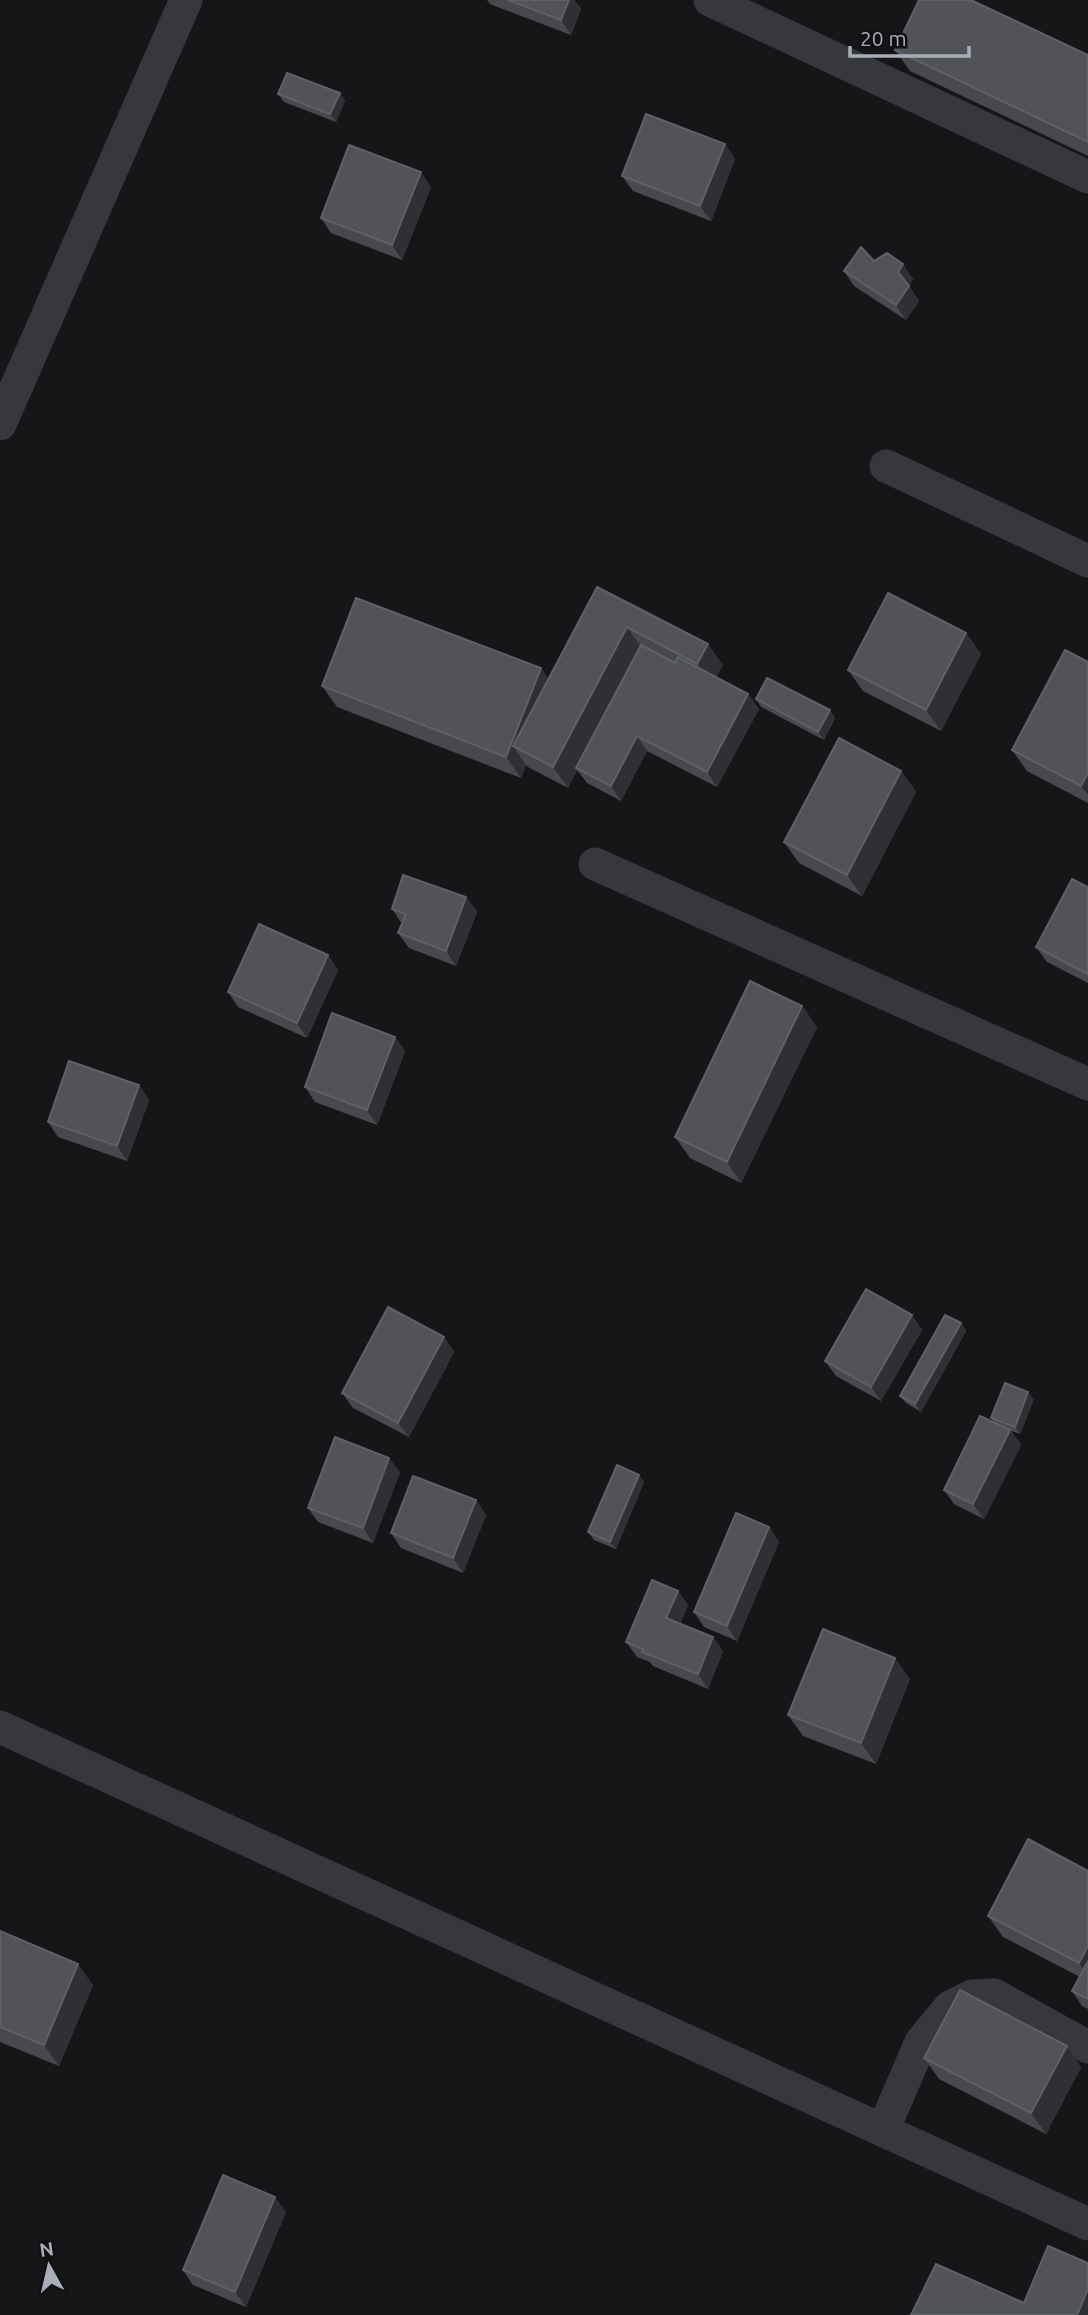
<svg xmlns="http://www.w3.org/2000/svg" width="1088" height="2315" viewBox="0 0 1088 2315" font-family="Ubuntu,sans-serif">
<rect width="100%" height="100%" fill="#161618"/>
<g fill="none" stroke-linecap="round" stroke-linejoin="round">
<!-- street -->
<g stroke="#37383d" stroke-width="33">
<polyline points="710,0 1088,177"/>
<polyline points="0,424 186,0"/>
<polyline points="886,466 1088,561"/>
<polyline points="595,864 1088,1084"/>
<polyline points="0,1727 1088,2224"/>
<polyline points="883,2130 921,2042 950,2007 972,1996 994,1995 1088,2047"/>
</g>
</g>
<!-- wall -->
<g fill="#47494d">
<polygon points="487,0 574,0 581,9 571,35 490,4"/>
<polygon points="895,50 1088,55 1088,156 910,71"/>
<polygon points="340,93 345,101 336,122 284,102 278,94"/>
<polygon points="725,144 735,159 711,221 633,191 622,176"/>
<polygon points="431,187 402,260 331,233 321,218"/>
<polygon points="874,261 913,279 909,286 919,301 906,320 854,286 844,271"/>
<polygon points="597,587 723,665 716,677 748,694 759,709 717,787 647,751 621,801 587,783 577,770 568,788 528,767 526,765 521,778 337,707 322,686 541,668 548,679"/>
<polygon points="966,633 981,654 941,731 863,691 848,670"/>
<polygon points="1088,662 1088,803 1027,771 1012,750"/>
<polygon points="756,699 830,710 835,718 824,740 761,707"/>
<polygon points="901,771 916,792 862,896 799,863 784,842"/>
<polygon points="1088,887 1088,983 1047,962 1036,947"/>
<polygon points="466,897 477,912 456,966 409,948 398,933 402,924 392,909"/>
<polygon points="328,955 338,970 307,1038 238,1007 228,992"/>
<polygon points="802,1006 817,1027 741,1183 690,1158 675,1137"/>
<polygon points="395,1037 405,1051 377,1125 315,1102 305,1087"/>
<polygon points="139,1085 149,1100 127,1161 58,1137 48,1122"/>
<polygon points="912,1315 922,1330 881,1401 836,1376 825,1361"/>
<polygon points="961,1323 966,1331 921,1412 906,1403 900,1396"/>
<polygon points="444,1337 454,1352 409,1437 353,1408 342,1393"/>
<polygon points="1034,1399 1020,1434 1011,1431 1021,1445 984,1519 954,1504 944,1490 994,1422 991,1418"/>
<polygon points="400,1472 373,1543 318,1522 308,1508"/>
<polygon points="644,1482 616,1549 594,1540 588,1532"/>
<polygon points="476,1500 486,1515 463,1573 401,1548 391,1533"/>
<polygon points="769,1527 779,1542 737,1641 704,1627 694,1612"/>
<polygon points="678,1591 688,1605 680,1624 713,1637 723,1651 708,1689 653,1666 650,1662 637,1657 626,1642"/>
<polygon points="910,1679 876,1764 803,1736 788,1715"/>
<polygon points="1088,1871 1088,2009 1082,2006 1072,1991 1080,1977 1003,1937 988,1916"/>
<polygon points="0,1931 93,1985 59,2066 0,2042"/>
<polygon points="1067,2046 1081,2067 1046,2134 939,2079 924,2058"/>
<polygon points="286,2212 246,2307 193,2285 183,2270"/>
</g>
<!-- shaded-wall -->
<g fill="#2f3033">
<polygon points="569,0 574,0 581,9 571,35 561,20"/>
<polygon points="340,93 345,101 336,122 330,114"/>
<polygon points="725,144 735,159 711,221 700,206"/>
<polygon points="421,172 431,187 402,260 392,245"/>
<polygon points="903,264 913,279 909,286 919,301 906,320 896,305 898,272"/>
<polygon points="627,627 642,648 568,788 553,767"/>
<polygon points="966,633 981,654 941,731 926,710"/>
<polygon points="708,644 723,665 712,685 697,664"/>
<polygon points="541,668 555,689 513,746 526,765 521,778 506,757"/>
<polygon points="748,694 759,709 717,787 707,772"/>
<polygon points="830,710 835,718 824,740 818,732"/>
<polygon points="637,736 647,751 621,801 611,786"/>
<polygon points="901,771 916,792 862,896 847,875"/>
<polygon points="1088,773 1088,795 1081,786"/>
<polygon points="466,897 477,912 456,966 446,951"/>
<polygon points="328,955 338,970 307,1038 297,1023"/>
<polygon points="802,1006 817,1027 741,1183 727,1162"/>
<polygon points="395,1037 405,1051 377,1125 367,1110"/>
<polygon points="139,1085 149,1100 127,1161 117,1146"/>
<polygon points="912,1315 922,1330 881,1401 871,1387"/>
<polygon points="961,1323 966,1331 921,1412 915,1404"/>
<polygon points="444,1337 454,1352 409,1437 398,1423"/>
<polygon points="1028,1392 1034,1399 1020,1434 1015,1427"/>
<polygon points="1010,1430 1021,1445 984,1519 973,1504"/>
<polygon points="389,1458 400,1472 373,1543 363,1528"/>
<polygon points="639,1475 644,1482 616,1549 610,1542"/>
<polygon points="476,1500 486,1515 463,1573 453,1558"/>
<polygon points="769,1527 779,1542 737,1641 727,1626"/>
<polygon points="678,1591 688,1605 677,1633 666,1618"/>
<polygon points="713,1637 723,1651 708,1689 698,1674"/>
<polygon points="895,1658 910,1679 876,1764 861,1743"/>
<polygon points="1088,1946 1088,1976 1079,1963"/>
<polygon points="78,1964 93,1985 59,2066 44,2045"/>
<polygon points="1067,2046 1081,2067 1046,2134 1031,2113"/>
<polygon points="275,2197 286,2212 246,2307 235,2292"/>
<polygon points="1088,2289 1088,2315 1077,2315"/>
</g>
<!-- building -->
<g fill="#525359" stroke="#5f6168" stroke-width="2">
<polygon points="508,0 569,0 561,20"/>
<polygon points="919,0 971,0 1088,55 1088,142 895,50"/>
<polygon points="287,73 340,93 330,114 278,94"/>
<polygon points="646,114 725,144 700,206 622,176"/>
<polygon points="349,145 421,172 392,245 321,218"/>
<polygon points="861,247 874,261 887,253 903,264 898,272 909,286 896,305 844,271"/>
<polygon points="597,587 708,644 697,664 627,627 553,767 513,746"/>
<polygon points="888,593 966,633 926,710 848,670"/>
<polygon points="356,598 541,668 506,757 322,686"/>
<polygon points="641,645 675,663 678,657 748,694 707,772 637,736 611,786 576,768"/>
<polygon points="1065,650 1088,662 1088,773 1081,786 1012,750"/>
<polygon points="767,678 830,710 818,732 756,699"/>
<polygon points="839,738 901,771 847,875 784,842"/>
<polygon points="403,875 466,897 446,951 398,933 406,914 392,909"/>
<polygon points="1072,879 1088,887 1088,974 1036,947"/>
<polygon points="259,924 328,955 297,1023 228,992"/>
<polygon points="750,981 802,1006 727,1162 675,1137"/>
<polygon points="332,1013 395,1037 367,1110 305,1087"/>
<polygon points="69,1061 139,1085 117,1146 48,1122"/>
<polygon points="866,1289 912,1315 871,1387 825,1361"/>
<polygon points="388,1307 444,1337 398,1423 342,1393"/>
<polygon points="945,1315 961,1323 915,1404 900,1396"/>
<polygon points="1005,1383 1028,1392 1015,1427 991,1418"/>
<polygon points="980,1416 1010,1430 973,1504 944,1490"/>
<polygon points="335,1437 389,1458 363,1528 308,1508"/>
<polygon points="617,1465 639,1475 610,1542 588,1532"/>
<polygon points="413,1476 476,1500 453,1558 391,1533"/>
<polygon points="736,1513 769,1527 727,1626 694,1612"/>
<polygon points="652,1580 678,1591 666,1618 713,1637 698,1674 642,1652 643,1649 626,1642"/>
<polygon points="823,1629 895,1658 861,1743 788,1715"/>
<polygon points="1028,1839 1088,1871 1088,1946 1079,1963 988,1916"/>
<polygon points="0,1931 78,1964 44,2045 0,2027"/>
<polygon points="1088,1961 1088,1999 1072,1991"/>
<polygon points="960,1990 1067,2046 1031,2113 924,2058"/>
<polygon points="223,2175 275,2197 235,2292 183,2270"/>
<polygon points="1048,2246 1088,2263 1088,2289 1077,2315 911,2315 936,2264 1024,2303"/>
</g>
<!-- north arrow -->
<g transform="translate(49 2266) rotate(352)" stroke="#111113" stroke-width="5" paint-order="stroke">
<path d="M0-5L12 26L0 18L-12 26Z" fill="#a8adb8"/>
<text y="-10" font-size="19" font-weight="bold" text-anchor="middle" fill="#a8adb8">N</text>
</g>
<!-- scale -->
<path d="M850 46v10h119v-10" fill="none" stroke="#a8adb8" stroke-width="3.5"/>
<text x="860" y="46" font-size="21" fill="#a8adb8" stroke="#111113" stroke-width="5" paint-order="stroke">20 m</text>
</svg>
